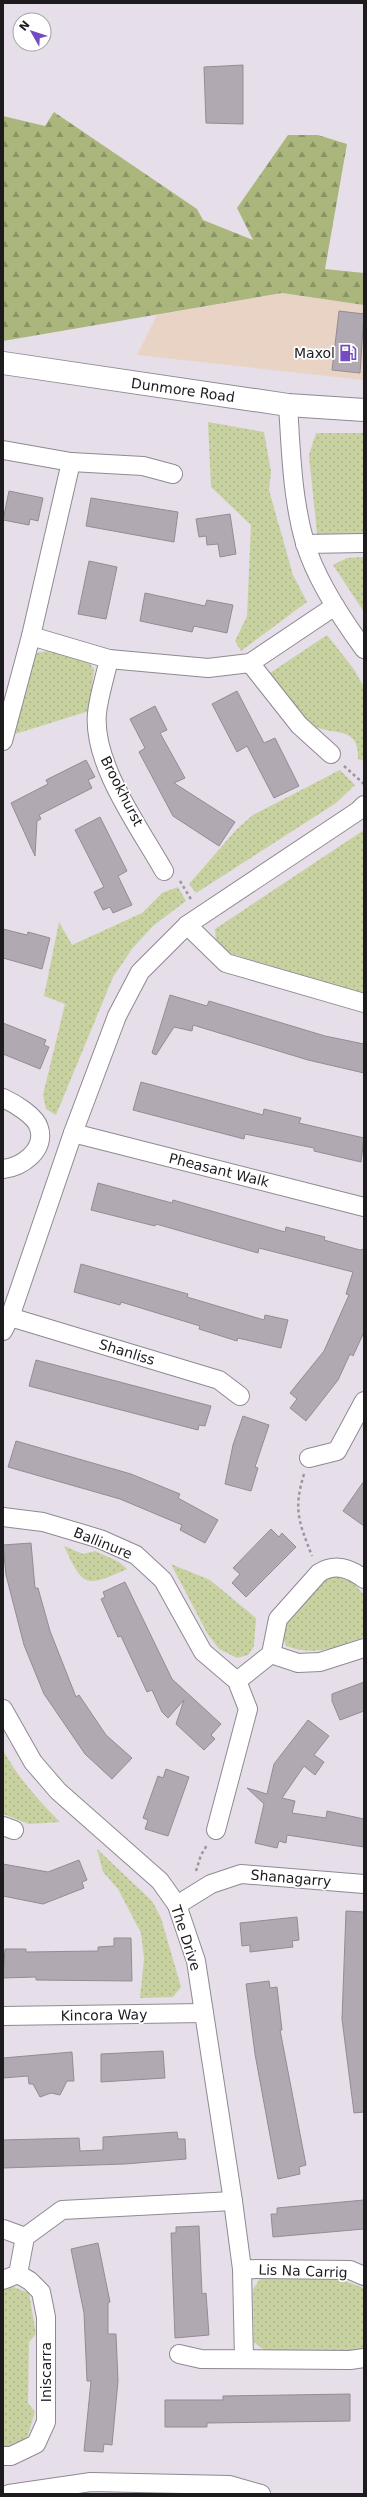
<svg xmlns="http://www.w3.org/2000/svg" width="367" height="2497" viewBox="0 0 367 2497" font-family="'DejaVu Sans',sans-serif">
<defs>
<pattern id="grass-dots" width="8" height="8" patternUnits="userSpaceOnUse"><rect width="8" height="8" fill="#c8d2a1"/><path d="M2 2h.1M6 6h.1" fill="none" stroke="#abb48a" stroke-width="1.8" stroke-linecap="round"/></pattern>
<pattern id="forest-firs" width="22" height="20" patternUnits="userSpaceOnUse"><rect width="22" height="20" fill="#aab67b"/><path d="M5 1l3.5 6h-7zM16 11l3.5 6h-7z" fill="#8a9364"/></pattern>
</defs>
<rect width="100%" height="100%" fill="#e6dee9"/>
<!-- commercial -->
<polygon fill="#e8d3c5" points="282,293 364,305 364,380 137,355 157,315"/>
<!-- grass -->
<g fill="url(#grass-dots)">
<polygon points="208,422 264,432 271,472 269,490 293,575 307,602 241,651 235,641 247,616 251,525 211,487"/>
<polygon points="316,433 364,433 364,536 317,534 309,455"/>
<polygon points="364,557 364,612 333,565 347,558"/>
<path d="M327,635L353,668L364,687V761L358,759C360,721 326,739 309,722C294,709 283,689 270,673Z"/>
<polygon points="47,651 88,660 94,670 89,711 15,734 30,663 37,653"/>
<polygon points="340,770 355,785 336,803 196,893 189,884 237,829 253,815"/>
<polygon points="364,830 364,994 229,953 216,943 215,929"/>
<polygon points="178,887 186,901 153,926 132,949 113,977 56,1115 46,1109 43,1095 65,1004 44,996 59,922 72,945 142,913 162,893"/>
<path d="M64,1546L83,1554L95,1551L119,1562L127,1569C86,1587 84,1589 64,1546Z"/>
<polygon points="171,1564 210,1580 256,1618 254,1646 248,1655 237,1658 219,1649 207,1633"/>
<path d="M327,1576L349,1578L364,1595V1637C334,1647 317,1657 286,1646L282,1635L286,1621Z"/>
<path d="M3,1750C19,1779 37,1799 60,1822L29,1824L3,1814Z"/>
<polygon points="97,1849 152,1901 161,1918 181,1987 173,1997 140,1998 144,1959 141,1933 118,1889 103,1872"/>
<polygon points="260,2279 342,2280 364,2288 364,2347 359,2350 265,2351 254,2342 253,2289"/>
<polygon points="11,2286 29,2293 36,2334 29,2342 28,2403 35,2412 27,2438 11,2449 3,2448 3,2290"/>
</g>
<!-- forest -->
<polygon fill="url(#forest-firs)" points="54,112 197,209 203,220 253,240 237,208 288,135 318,135 347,144 325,269 364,273 364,305 282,293 3,341 3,116 45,126"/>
<!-- building -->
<g fill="#b1a9b2" stroke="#948c95">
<polygon points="243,65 243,124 206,123 204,67"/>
<polygon points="339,311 364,314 360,373 332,370"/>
<polygon points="9,491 43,498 38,521 30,519 29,525 3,520"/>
<polygon points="91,498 178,512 174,542 86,526"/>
<polygon points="230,514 236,554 220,557 218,544 207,545 206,536 199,537 196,519"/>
<polygon points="89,561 117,567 106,619 78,614"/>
<polygon points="145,593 205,606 207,600 233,605 227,633 194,626 192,632 140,621"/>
<polygon points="237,691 264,743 275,738 299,786 274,798 247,746 237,752 212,704"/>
<polygon points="155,706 167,730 160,733 185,778 174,783 235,822 219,846 173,816 139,752 145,748 130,719"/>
<polygon points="86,760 95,777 88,780 92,788 39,815 41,819 37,821 35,856 11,803 48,784 46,780"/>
<polygon points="100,817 127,871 118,876 132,905 113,913 110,907 103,910 94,892 104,887 75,830"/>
<polygon points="3,929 27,935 28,932 50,938 42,969 3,958"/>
<polygon points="170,995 207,1006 209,1001 325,1036 364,1044 364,1073 308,1060 193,1025 192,1031 174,1027 156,1055 152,1053"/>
<polygon points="3,1023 46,1040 44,1045 49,1047 40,1069 3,1054"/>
<polygon points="141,1082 263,1115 264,1109 301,1118 299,1123 364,1138 361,1162 314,1151 314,1148 245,1134 244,1139 133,1110"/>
<polygon points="98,1183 172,1203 173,1200 285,1232 286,1227 325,1237 324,1240 360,1250 364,1249 364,1332 353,1356 350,1354 338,1380 306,1421 290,1408 297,1399 290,1393 324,1351 349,1295 346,1294 353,1272 259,1248 258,1253 156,1224 155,1226 91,1210"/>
<polygon points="81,1264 188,1294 187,1297 264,1320 265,1315 288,1320 281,1348 238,1338 237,1341 199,1329 200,1326 121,1302 120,1305 74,1292"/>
<polygon points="36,1360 211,1406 205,1426 199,1425 198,1430 29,1386"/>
<polygon points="243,1416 269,1425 255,1467 258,1468 251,1491 225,1484 233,1445"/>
<polygon points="16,1441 131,1474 180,1494 178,1498 218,1520 205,1543 180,1530 182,1525 120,1499 8,1467"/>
<polygon points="364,1481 364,1526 343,1511"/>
<polygon points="271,1529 279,1537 282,1533 296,1547 246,1597 232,1583 240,1574 233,1568"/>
<polygon points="31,1543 35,1588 38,1588 50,1631 76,1697 79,1695 106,1735 132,1758 112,1779 85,1754 44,1694 24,1645 6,1575 3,1545"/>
<polygon points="125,1582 172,1679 221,1724 211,1735 215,1739 204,1750 176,1724 184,1700 168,1718 162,1712 152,1690 147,1692 121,1636 118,1637 101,1599 105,1597 103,1592"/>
<polygon points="364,1682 364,1711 340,1720 332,1701 332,1694"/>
<polygon points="308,1720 329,1736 314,1755 324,1762 315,1775 304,1766 282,1798 295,1801 292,1813 326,1818 327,1811 364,1819 364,1847 287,1835 286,1843 279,1841 277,1848 255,1843 264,1804 247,1788 267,1794 274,1764"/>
<polygon points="166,1769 189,1777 168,1836 145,1829 148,1820 143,1818 158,1776 163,1778"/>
<polygon points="79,1860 87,1880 82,1882 84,1888 43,1904 3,1896 3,1864 48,1872"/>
<polygon points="346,1911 364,1912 364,2112 354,2113 342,2019"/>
<polygon points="297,1917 299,1940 292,1941 293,1947 250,1952 250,1945 242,1946 240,1923"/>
<polygon points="114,1938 131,1938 132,1981 36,1980 36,1977 3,1978 5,1949 26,1949 26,1952 98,1951 98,1947 114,1946"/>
<polygon points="269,1981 270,1988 277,1987 282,2030 280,2030 306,2165 299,2167 300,2174 278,2179 255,2054 246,1984"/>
<polygon points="163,2051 165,2078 101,2082 101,2054"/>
<polygon points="72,2052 74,2081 67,2081 60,2095 51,2093 40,2097 33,2084 29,2084 28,2076 3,2078 3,2058"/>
<polygon points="177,2132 178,2139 185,2139 186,2159 125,2164 3,2168 3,2140 79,2138 80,2151 103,2150 103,2137"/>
<polygon points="364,2200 364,2229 273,2237 271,2214 277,2214 277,2208"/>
<polygon points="199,2226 202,2294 206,2293 209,2335 175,2338 171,2233 176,2233 176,2227"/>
<polygon points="98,2243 110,2302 108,2303 108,2334 116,2334 118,2381 112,2445 104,2444 103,2452 84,2451 91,2381 87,2381 84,2313 71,2249"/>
<polygon points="350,2394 350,2421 207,2423 207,2427 165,2427 165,2400 223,2400 223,2396"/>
</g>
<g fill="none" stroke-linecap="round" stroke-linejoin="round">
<!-- street casing -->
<g stroke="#908992" stroke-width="20">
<g id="street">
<path d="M288,405C291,451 292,498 305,543C316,579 342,619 364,649"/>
<polyline points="3,450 71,462 143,466 173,474"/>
<polyline points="305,544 364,543"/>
<polyline points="31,636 109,659 208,668 250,663 335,606"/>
<path d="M109,659C105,677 99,695 97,713C92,764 140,828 164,871"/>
<polyline points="250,663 299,725 331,754"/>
<polyline points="3,741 31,636 71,462"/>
<polyline points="187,925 226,963 364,1003"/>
<path d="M3,1098C14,1103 36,1116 39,1128C46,1150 22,1167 3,1169"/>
<polyline points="73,1133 364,1207"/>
<polyline points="10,1317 219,1380 240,1396"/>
<polyline points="3,1331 10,1317 73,1133 117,1016 140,972 187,925 358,811 364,805"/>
<polyline points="309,1458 337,1451 364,1401"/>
<polyline points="3,1517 43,1522 100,1539 136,1555 163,1580 203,1652 237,1681 248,1709 216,1830"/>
<polyline points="271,1654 298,1663 320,1662 364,1648"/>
<path d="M237,1681L271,1654L278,1619L319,1573C335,1563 350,1568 364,1579"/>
<polyline points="3,1709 33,1762 58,1791 160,1881 177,1905 196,1961 233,2201 242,2269 244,2359"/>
<polyline points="3,1826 14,1830"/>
<polyline points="177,1905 211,1884 241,1874 364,1884"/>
<polyline points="3,2016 204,2013"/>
<polyline points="3,2229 25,2237"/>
<polyline points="242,2269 350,2270 364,2276"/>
<polyline points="3,2280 18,2274 25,2237 62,2210 233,2201"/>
<polyline points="179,2354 201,2359 350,2360 364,2358"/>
<polyline points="3,2456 11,2456 36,2444 46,2422 46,2317 41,2292 30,2281 18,2274"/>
<polyline points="9,2494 91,2482 229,2485 261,2494"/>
</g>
</g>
<!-- secondary casing -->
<g stroke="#908992" stroke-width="24">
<polyline id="secondary" points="3,363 288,405 364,410"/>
</g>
<!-- path -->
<g stroke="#9c969e" stroke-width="2.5" stroke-dasharray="3 3" stroke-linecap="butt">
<polyline points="344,766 364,784"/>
<polyline points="180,881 192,901"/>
<path d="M304,1474C293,1510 299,1522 312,1556"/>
<polyline points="196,1871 201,1855 207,1845"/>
</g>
<!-- street -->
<use href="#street" stroke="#fff" stroke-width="18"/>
<!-- secondary -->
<use href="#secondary" stroke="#fff" stroke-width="22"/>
</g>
<!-- icons -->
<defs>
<g id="fuel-bare" transform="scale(1.38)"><path d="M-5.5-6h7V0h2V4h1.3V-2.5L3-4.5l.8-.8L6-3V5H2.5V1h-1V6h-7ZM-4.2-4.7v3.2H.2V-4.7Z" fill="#754bc4" stroke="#fff" stroke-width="2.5" paint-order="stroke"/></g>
</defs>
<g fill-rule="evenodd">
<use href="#fuel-bare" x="348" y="353"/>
</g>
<g text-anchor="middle" stroke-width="3.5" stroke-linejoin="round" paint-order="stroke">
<!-- poi labels -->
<g font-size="14" fill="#1e1b1f" stroke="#fff" text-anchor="end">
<text x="335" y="358">Maxol</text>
</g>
<!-- street labels -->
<g font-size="14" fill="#1e1b1f" stroke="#fff">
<text transform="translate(183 390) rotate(8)" y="5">Dunmore Road</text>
<text transform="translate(122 791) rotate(63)" y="5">Brookhurst</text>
<text transform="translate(219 1170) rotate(14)" y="5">Pheasant Walk</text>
<text transform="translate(127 1352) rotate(17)" y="5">Shanliss</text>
<text transform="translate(103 1543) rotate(22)" y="5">Ballinure</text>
<text transform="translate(291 1878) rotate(5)" y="5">Shanagarry</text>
<text transform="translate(186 1938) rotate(72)" y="5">The Drive</text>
<text transform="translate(104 2015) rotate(-1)" y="5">Kincora Way</text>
<text transform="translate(303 2271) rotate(2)" y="5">Lis Na Carrig</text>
<text transform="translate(46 2372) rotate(-90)" y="5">Iniscarra</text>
</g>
</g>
<!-- border -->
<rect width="367" height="2497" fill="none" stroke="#1e1b1f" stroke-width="8"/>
<!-- north arrow -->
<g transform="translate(32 32) rotate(309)"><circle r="19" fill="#ffffff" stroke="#a5a4a5"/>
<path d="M0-3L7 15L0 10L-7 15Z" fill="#754bc4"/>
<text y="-6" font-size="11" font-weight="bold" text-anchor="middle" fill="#1e1b1f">N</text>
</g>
</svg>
